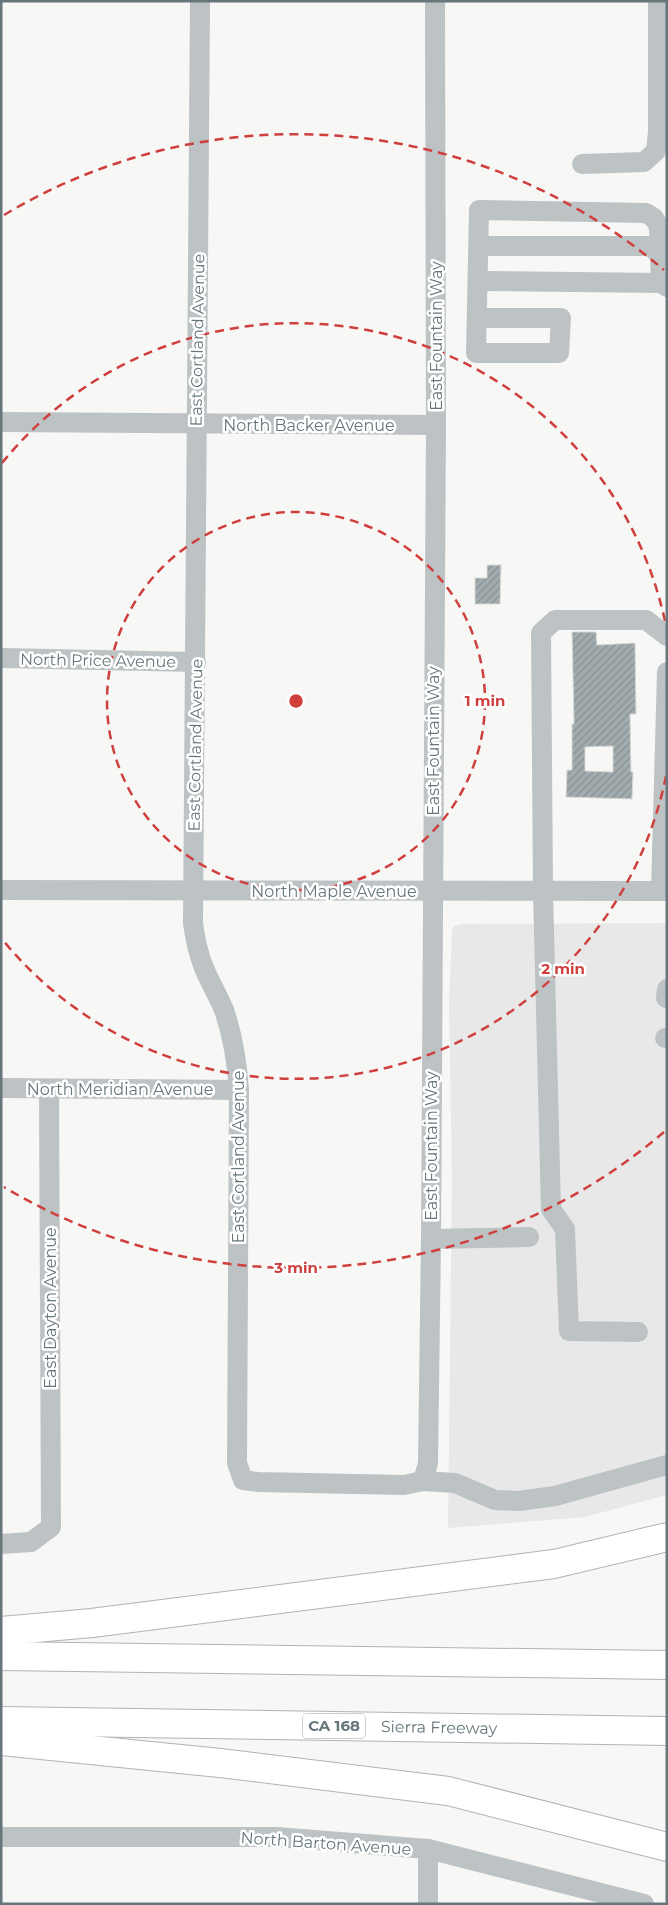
<svg xmlns="http://www.w3.org/2000/svg" width="668" height="1905" viewBox="0 0 668 1905" font-family="Montserrat,sans-serif">
<defs>
<pattern id="building-hatch" width="6" height="6" patternUnits="userSpaceOnUse" patternTransform="scale(1.25)"><rect width="6" height="6" fill="#a2acaf"/><path d="M-1 1l2-2M0 6l6-6M5 7l2-2" fill="none" stroke="#889193"/></pattern>
</defs>
<rect width="100%" height="100%" fill="#f7f7f5"/>
<!-- built -->
<polygon fill="#e8e8e8" points="667,923 667,1495 585,1517 448,1528 452,1178 449,1004 452,930 454,926 461,924"/>
<!-- building -->
<g fill="url(#building-hatch)" stroke="#d9d8d7" fill-rule="evenodd">
<polygon points="487,565 501,565 500,604 475,604 475,578 487,578"/>
<path d="M572,632H596L597,645L635,643L636,714H630L631,772H633L632,799L566,797L567,770H572V724H574ZM613,746V772L585,771V747Z"/>
</g>
<g fill="none" stroke-linecap="round" stroke-linejoin="round">
<!-- highway casing -->
<g stroke="#afb4b6" stroke-width="30">
<g id="highway">
<polyline points="1,1631 92,1623 554,1564 667,1537"/>
<polyline points="1,1656 667,1665"/>
<polyline points="1,1721 667,1731"/>
<polyline points="1,1741 220,1763 448,1791 667,1847"/>
</g>
</g>
<!-- minor -->
<g stroke="#bdc2c4" stroke-width="20">
<path d="M200,1L193,923C195,938 198,953 204,968C210,982 218,996 224,1010C233,1036 237,1062 239,1090L237,1463L243,1480L258,1482L404,1485L423,1481L455,1483L495,1500L519,1501L555,1496L667,1465"/>
<polyline points="582,164 644,162 656,151 658,132 658,1"/>
<polyline points="479,246 650,246 667,261"/>
<polyline points="479,281 661,283 667,287"/>
<polyline points="477,318 561,318 559,353 476,353 479,210 646,213 654,218 659,227 661,283"/>
<polyline points="1,422 436,425"/>
<polyline points="1,658 196,662"/>
<polyline points="1,890 667,891"/>
<polyline points="661,891 667,672"/>
<polyline points="666,998 667,989"/>
<polyline points="665,1038 667,1038"/>
<polyline points="1,1088 239,1090"/>
<polyline points="431,1239 529,1237"/>
<polyline points="638,1332 569,1331 565,1229 551,1209 543,891 541,633 555,620 646,620 667,636"/>
<polyline points="423,1481 428,1463 431,1239 436,425 435,1"/>
<polyline points="1,1544 31,1542 51,1527 49,1089"/>
<polyline points="1,1837 277,1837 428,1849 644,1904"/>
<polyline points="428,1904 428,1849"/>
</g>
<!-- highway -->
<use href="#highway" stroke="#fff" stroke-width="28"/>
</g>
<!-- distance rings -->
<g fill="none" stroke="#cf3f3d" stroke-width="2.5" stroke-dasharray="9 6">
<circle cx="296" cy="701" r="189"/>
<path d="M666 776A378 378 0 0 1 2 939M2 463A378 378 0 0 1 666 626"/>
<path d="M664 1132A567 567 0 0 1 4 1187M4 215A567 567 0 0 1 664 270"/>
</g>
<g text-anchor="middle" stroke-width="5" stroke-linejoin="round" paint-order="stroke">
<!-- shield labels -->
<rect fill="#fff" stroke="#94a0a3" stroke-width="1" x="303" y="1713.5" width="62" height="25" rx="4"/>
<g font-size="15" font-weight="bold" fill="#66777c">
<text x="334" y="1731">CA 168</text>
</g>
<!-- street labels -->
<g font-size="16" fill="#66777c" stroke="#fff">
<text transform="translate(436 336) rotate(-90)" y="6">East Fountain Way</text>
<text transform="translate(197 340) rotate(-89)" y="6">East Cortland Avenue</text>
<text x="309" y="431">North Backer Avenue</text>
<text transform="translate(98 660) rotate(1)" y="6">North Price Avenue</text>
<text transform="translate(433 741) rotate(-90)" y="6">East Fountain Way</text>
<text transform="translate(195 745) rotate(-89)" y="6">East Cortland Avenue</text>
<text x="334" y="897">North Maple Avenue</text>
<text x="120" y="1095">North Meridian Avenue</text>
<text transform="translate(431 1146) rotate(-90)" y="6">East Fountain Way</text>
<text transform="translate(238 1157) rotate(-90)" y="6">East Cortland Avenue</text>
<text transform="translate(50 1308) rotate(-90)" y="6">East Dayton Avenue</text>
<text transform="translate(439 1727) rotate(1)" y="6">Sierra Freeway</text>
<text transform="translate(326 1843) rotate(4)" y="6">North Barton Avenue</text>
</g>
</g>
<circle cx="296" cy="701" r="8" fill="#cf3f3d" stroke="#fff" stroke-width="2.5"/>
<g font-size="15" text-anchor="middle" font-weight="bold" fill="#cf3f3d" stroke="#fff" stroke-width="5" stroke-linejoin="round" paint-order="stroke">
<text x="485" y="706">1 min</text>
<text x="563" y="974">2 min</text>
<text x="296" y="1273">3 min</text>
</g>
<!-- border -->
<rect width="668" height="1905" fill="none" stroke="#66777c" stroke-width="5"/>
</svg>
